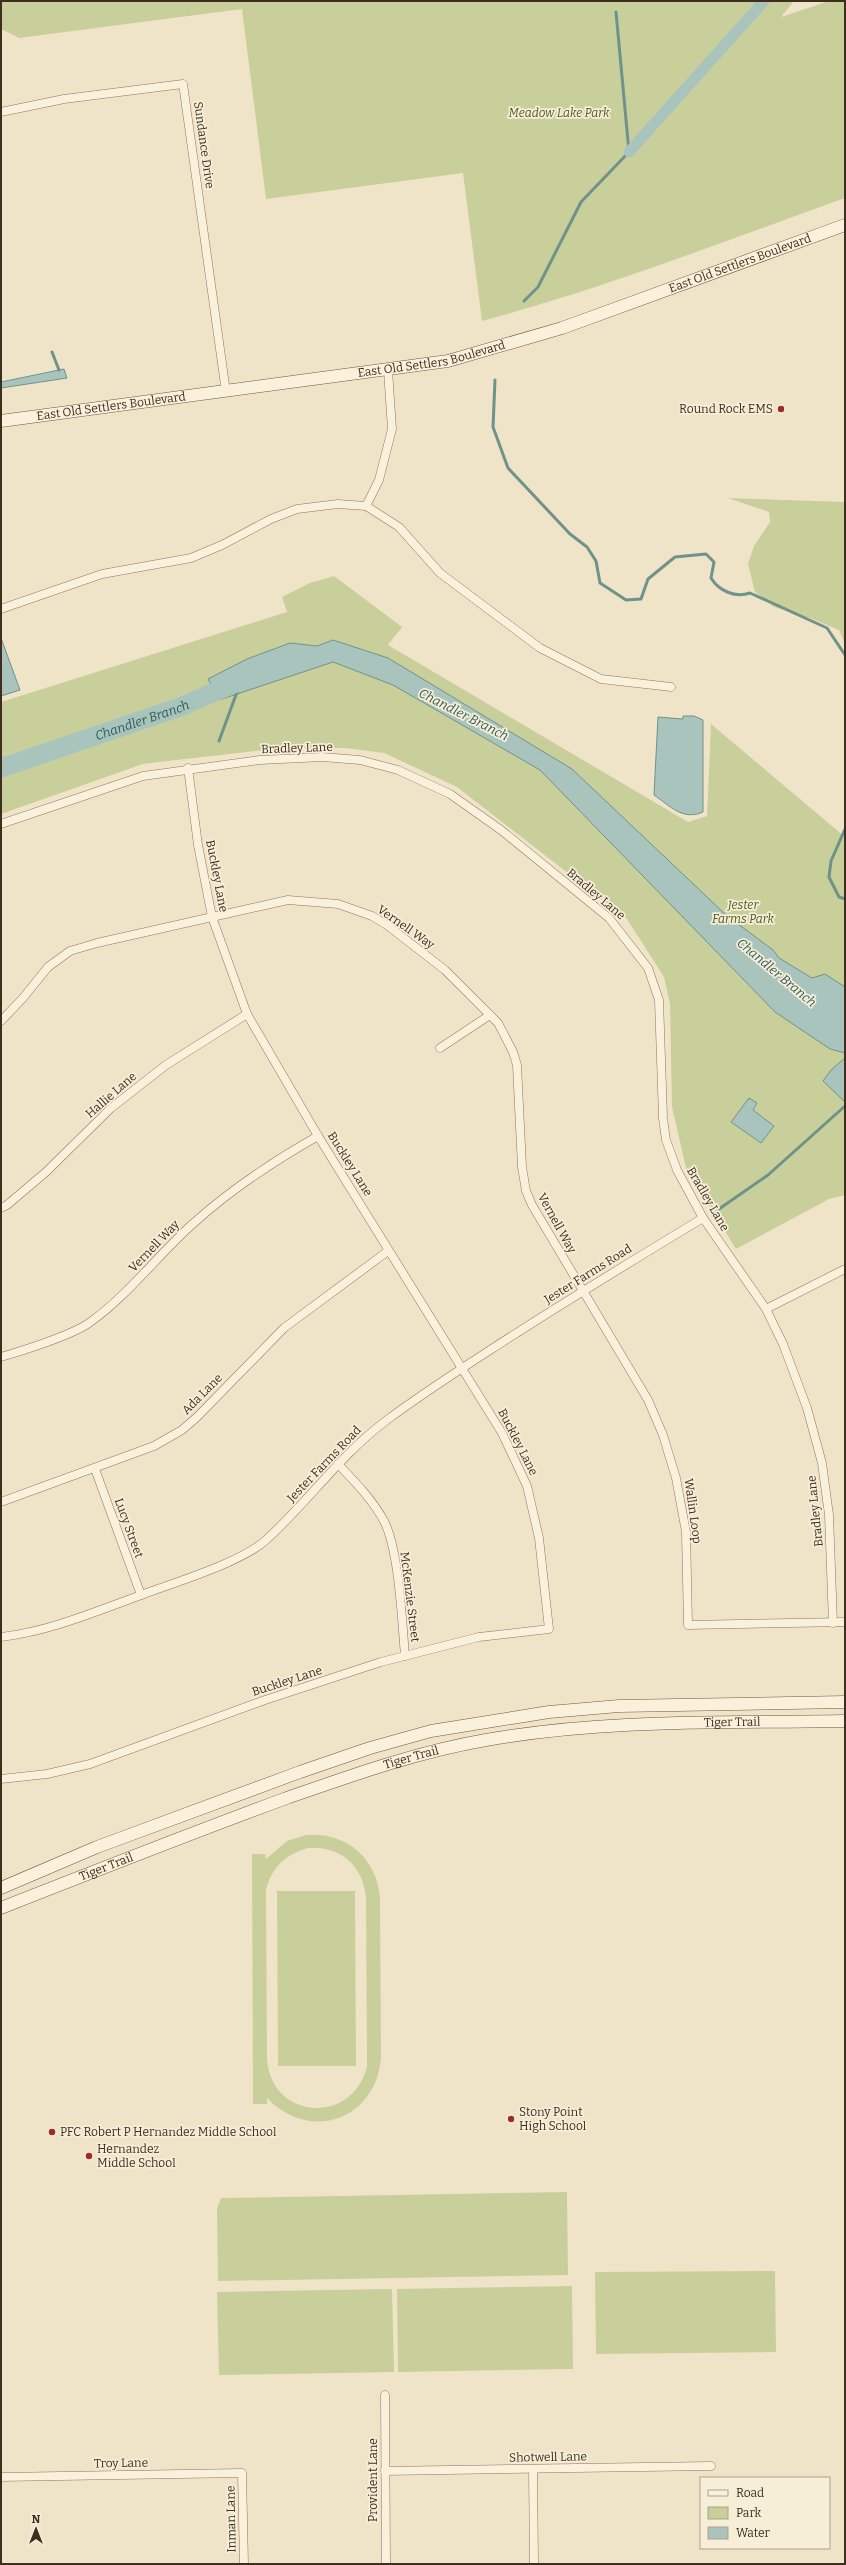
<svg xmlns="http://www.w3.org/2000/svg" width="846" height="2565" viewBox="0 0 846 2565" font-family="Bitter,serif">
<rect width="100%" height="100%" fill="#f0e4c8"/>
<!-- green -->
<g fill="#c9cf9b" fill-rule="evenodd">
<path d="M1,1H794L781,17L829,1H845V198C725,241 605,288 482,321L463,173L266,199L242,9L19,38L1,29Z"/>
<polygon points="728,498 845,502 845,644 839,630 810,618 774,607 755,592 748,564 754,546 770,522 769,512"/>
<polygon points="334,576 402,627 388,645 688,822 707,816 711,724 845,837 845,1195 829,1199 736,1249 686,1168 672,1107 670,1004 664,977 627,919 457,787 384,753 345,748 282,748 159,762 143,764 1,814 1,702 287,612 282,597 310,583"/>
<path d="M306,1835C346,1832 376,1857 380,1897L381,2058C376,2120 310,2143 267,2098V2104H253L252,1854H265L266,1859L287,1841ZM308,1848C340,1846 363,1865 366,1898L367,2066C353,2126 271,2120 267,2059L266,1890C271,1868 286,1854 308,1848Z"/>
<polygon points="277,1891 355,1891 356,2066 278,2066"/>
<polygon points="567,2192 568,2275 218,2281 217,2209 221,2198"/>
<polygon points="775,2271 776,2352 596,2354 595,2272"/>
<polygon points="572,2286 573,2369 398,2372 397,2289"/>
<polygon points="392,2289 394,2372 219,2375 217,2292"/>
</g>
<!-- water -->
<g fill="#a9c4bc" stroke="#6f938a">
<polygon points="64,369 67,378 1,388 1,382"/>
<polygon points="1,638 20,690 1,696"/>
<polygon points="333,640 388,658 572,769 726,915 773,950 779,958 812,978 825,974 845,987 845,1053 830,1049 775,1012 540,770 393,685 333,662 219,700 208,679 247,659 290,643 317,646"/>
<path d="M683,716H694L703,720V812C683,821 670,806 654,795L658,717L683,719Z"/>
<polygon points="845,1058 845,1102 823,1081 831,1070"/>
<polygon points="749,1098 757,1103 753,1110 774,1126 761,1143 731,1122"/>
</g>
<g fill="none" stroke-linecap="round" stroke-linejoin="round">
<!-- stream -->
<g stroke="#6f938a" stroke-width="3">
<polyline points="524,301 538,287 581,202 629,152 616,12"/>
<polyline points="52,352 59,370"/>
<path d="M495,380L493,427L508,468L570,534L587,547L596,561L600,583L626,600L641,599L648,579L675,557L706,554L714,562L711,578C719,591 735,598 750,593L827,628L845,655"/>
<polyline points="219,741 237,692"/>
<polyline points="845,829 831,861 829,877 839,897 845,899"/>
<polyline points="719,1209 768,1175 845,1106"/>
</g>
<!-- canal -->
<polyline stroke="#a9c4bc" stroke-width="11" points="629,152 764,1"/>
<!-- river -->
<path stroke="#a9c4bc" stroke-width="19" id="s1" d="M1,768L180,707L238,682"/>
<!-- street casing -->
<g stroke="#8d765c" stroke-width="9">
<g id="street">
<polyline points="1,112 64,99 183,84 226,392"/>
<polyline points="366,506 399,527 440,573 540,648 601,679 671,687"/>
<polyline points="1,609 102,574 191,558 222,545 271,519 297,509 338,504 366,506 379,480 392,429 388,370"/>
<polyline points="1,824 143,776 260,760 322,757 360,760 398,770 450,794 501,830 609,918 648,968 659,1000 663,1118 666,1140 677,1170 703,1218 766,1309 783,1344 807,1408 822,1463 829,1515 833,1623"/>
<polyline points="1,1021 23,998 48,967 70,951 97,943 288,900 338,904 372,916 387,925 445,970 498,1023 513,1052 517,1065 522,1167 526,1191 532,1205 648,1400 663,1435 676,1478 686,1532 688,1625 845,1622"/>
<polyline points="440,1048 490,1015"/>
<polyline points="1,1208 7,1205 46,1172 111,1108 166,1065 247,1014"/>
<polyline points="766,1309 845,1269"/>
<path d="M1,1357C22,1351 72,1335 89,1323C130,1294 159,1253 196,1221C234,1187 274,1161 318,1136"/>
<path d="M338,1464C355,1482 372,1499 384,1521C399,1550 402,1621 405,1656"/>
<polyline points="95,1469 141,1595"/>
<polyline points="1,1502 154,1446 182,1430 197,1417 284,1328 388,1251"/>
<path d="M1,1637C51,1631 97,1611 144,1594C176,1582 242,1562 266,1540C308,1502 341,1454 387,1420C419,1396 453,1374 487,1352C558,1306 630,1262 703,1218"/>
<polyline points="1,1779 47,1774 90,1764 265,1700 381,1662 479,1637 549,1629 539,1538 527,1486 502,1433 318,1136 247,1014 212,917 198,845 188,768"/>
<polyline points="385,2395 386,2564"/>
<polyline points="533,2469 534,2564"/>
<polyline points="385,2471 711,2466"/>
<polyline points="1,2477 242,2473 244,2564"/>
</g>
</g>
<!-- secondary casing -->
<g stroke="#6f573f" stroke-width="13">
<g id="secondary">
<path id="s2" d="M1,421L448,361L562,328L845,225"/>
<polyline points="1,1888 97,1847 300,1772 370,1748 431,1731 549,1712 619,1706 845,1702"/>
<path id="s3" d="M1,1908C95,1871 189,1834 284,1799C350,1776 416,1752 486,1740C604,1719 725,1723 845,1721"/>
</g>
</g>
<!-- street -->
<use href="#street" stroke="#faf1dc" stroke-width="8"/>
<!-- secondary -->
<use href="#secondary" stroke="#faf1dc" stroke-width="12"/>
</g>
<!-- markers -->
<g fill="#9e2a2b" stroke="#f7eed8" stroke-width="1.5">
<circle cx="781" cy="409" r="4"/>
<circle cx="511" cy="2119" r="4"/>
<circle cx="52" cy="2132" r="4"/>
<circle cx="89" cy="2156" r="4"/>
</g>
<g text-anchor="middle" stroke-width="3.5" stroke-linejoin="round" paint-order="stroke">
<!-- park labels -->
<g font-size="12" font-style="italic" fill="#4d5a26" stroke="#f7eed8">
<text x="559" y="117">Meadow Lake Park</text>
<text x="743" y="909">Jester<tspan x="743" dy="14">Farms Park</tspan></text>
</g>
<!-- street labels -->
<g font-size="12" fill="#3d2e20" stroke="#f7eed8">
<text transform="translate(204 145) rotate(82)" y="4">Sundance Drive</text>
<text dy="4" stroke="none"><textPath href="#s2" startOffset="759">East Old Settlers Boulevard</textPath></text>
<text dy="4" stroke="none"><textPath href="#s2" startOffset="435">East Old Settlers Boulevard</textPath></text>
<text dy="4" stroke="none"><textPath href="#s2" startOffset="111">East Old Settlers Boulevard</textPath></text>
<text transform="translate(297 748) rotate(-2)" y="4">Bradley Lane</text>
<text transform="translate(217 876) rotate(79)" y="4">Buckley Lane</text>
<text transform="translate(596 894) rotate(40)" y="4">Bradley Lane</text>
<text transform="translate(406 927) rotate(35)" y="4">Vernell Way</text>
<text transform="translate(111 1095) rotate(-41)" y="4">Hallie Lane</text>
<text transform="translate(350 1164) rotate(58)" y="4">Buckley Lane</text>
<text transform="translate(708 1199) rotate(60)" y="4">Bradley Lane</text>
<text transform="translate(557 1223) rotate(61)" y="4">Vernell Way</text>
<text transform="translate(154 1246) rotate(-46)" y="4">Vernell Way</text>
<text transform="translate(588 1274) rotate(-32)" y="4">Jester Farms Road</text>
<text transform="translate(202 1394) rotate(-45)" y="4">Ada Lane</text>
<text transform="translate(518 1442) rotate(63)" y="4">Buckley Lane</text>
<text transform="translate(324 1464) rotate(-46)" y="4">Jester Farms Road</text>
<text transform="translate(693 1511) rotate(82)" y="4">Wallin Loop</text>
<text transform="translate(815 1511) rotate(-96)" y="4">Bradley Lane</text>
<text transform="translate(129 1528) rotate(70)" y="4">Lucy Street</text>
<text transform="translate(410 1597) rotate(83)" y="4">McKenzie Street</text>
<text transform="translate(287 1681) rotate(-18)" y="4">Buckley Lane</text>
<text dy="4" stroke="none"><textPath href="#s3" startOffset="761">Tiger Trail</textPath></text>
<text dy="4" stroke="none"><textPath href="#s3" startOffset="437">Tiger Trail</textPath></text>
<text dy="4" stroke="none"><textPath href="#s3" startOffset="113">Tiger Trail</textPath></text>
<text transform="translate(548 2457) rotate(-1)" y="4">Shotwell Lane</text>
<text transform="translate(121 2463) rotate(-1)" y="4">Troy Lane</text>
<text transform="translate(373 2480) rotate(-90)" y="4">Provident Lane</text>
<text transform="translate(231 2519) rotate(-91)" y="4">Inman Lane</text>
</g>
<!-- poi labels -->
<g font-size="12" fill="#3d2e20" stroke="#f7eed8" text-anchor="start">
<text x="773" y="413" text-anchor="end">Round Rock EMS</text>
<text x="519" y="2116">Stony Point<tspan x="519" dy="14">High School</tspan></text>
<text x="60" y="2136">PFC Robert P Hernandez Middle School</text>
<text x="97" y="2153">Hernandez<tspan x="97" dy="14">Middle School</tspan></text>
</g>
<!-- water labels -->
<g font-size="13" font-style="italic" fill="#2f5d5a" stroke="#f7eed8">
<text transform="translate(464 714) rotate(27)" y="5">Chandler Branch</text>
<text dy="5" stroke="none"><textPath href="#s1" startOffset="149">Chandler Branch</textPath></text>
<text transform="translate(777 972) rotate(40)" y="5">Chandler Branch</text>
</g>
</g>
<!-- border -->
<rect width="846" height="2565" fill="none" stroke="#3d2e20" stroke-width="4"/>
<!-- legend -->
<rect x="700" y="2477" width="130" height="72" fill="#f7eed8" stroke="#ada18e"/>
<rect x="708" y="2490" width="20" height="6" fill="#faf1dc" stroke="#ada18e"/>
<text x="736" y="2497" font-size="12" fill="#3d2e20">Road</text>
<rect x="708" y="2507" width="20" height="12" fill="#c9cf9b" stroke="#ada18e"/>
<text x="736" y="2517" font-size="12" fill="#3d2e20">Park</text>
<rect x="708" y="2527" width="20" height="12" fill="#a9c4bc" stroke="#ada18e"/>
<text x="736" y="2537" font-size="12" fill="#3d2e20">Water</text>
<!-- north arrow -->
<g transform="translate(36 2529)" stroke="#f7eed8" stroke-width="3" paint-order="stroke">
<path d="M0-3L7 15L0 10L-7 15Z" fill="#3d2e20"/>
<text y="-6" font-size="11" font-weight="bold" text-anchor="middle" fill="#3d2e20">N</text>
</g>
</svg>
